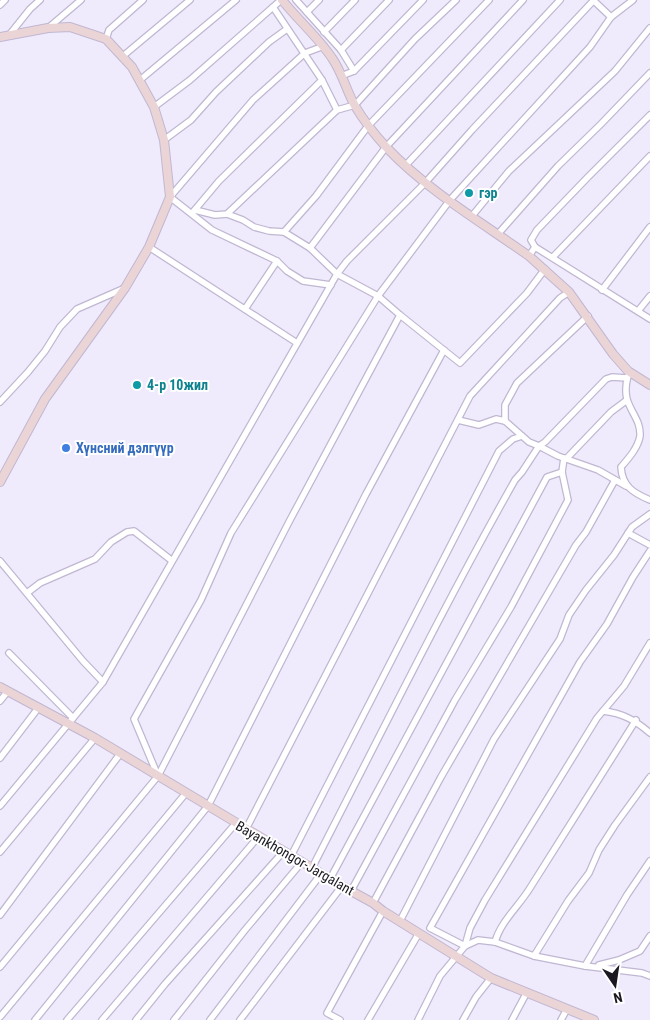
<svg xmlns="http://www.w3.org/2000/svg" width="650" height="1020" viewBox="0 0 650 1020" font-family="'Roboto Condensed',sans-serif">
<rect width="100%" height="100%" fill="#f0ebfc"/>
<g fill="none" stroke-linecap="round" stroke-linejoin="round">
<!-- street casing -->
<g stroke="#c0b7d2" stroke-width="8">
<g id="street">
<polyline points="296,0 341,50 354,71"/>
<polyline points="593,0 611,17"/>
<polyline points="0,5 5,0"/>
<polyline points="307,12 319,0"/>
<polyline points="48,28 81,0"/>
<polyline points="324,32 355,0"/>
<polyline points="10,34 30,9 40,0"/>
<polyline points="106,39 109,30 143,0"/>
<polyline points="324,46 305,53 253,100 170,197 212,230 277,261 287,271 303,281 331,285"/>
<polyline points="341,50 389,0"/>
<polyline points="123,56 190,0"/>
<polyline points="341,76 354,71 423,0"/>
<polyline points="140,80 236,0"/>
<polyline points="322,80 337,110"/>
<polyline points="154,107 190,80 281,0"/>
<polyline points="164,140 191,120 216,92 269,42 287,29"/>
<polyline points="405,166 560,0"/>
<polyline points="195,210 215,215 227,214 337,110 355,105 415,39 456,0"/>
<polyline points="193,212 219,181 322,80 273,7"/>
<polyline points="227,214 243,220 254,227 269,231 284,232 310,248 386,147 523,0"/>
<polyline points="472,216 509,171 615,71 650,28"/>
<polyline points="284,232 316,196 368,126 489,0"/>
<polyline points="498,234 558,166 601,124 650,73"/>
<polyline points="149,247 297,343"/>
<polyline points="535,247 531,240 537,230 588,177 650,115"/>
<polyline points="529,256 535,247 650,319"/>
<polyline points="553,257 650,156"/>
<polyline points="602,290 650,227"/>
<polyline points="245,309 277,261"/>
<polyline points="638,311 650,296"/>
<polyline points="400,315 460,363 527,293 545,269"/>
<path d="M628,376C626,383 625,391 627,399C631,413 641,421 640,436C638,448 628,459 621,467C622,486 633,493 650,500"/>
<polyline points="0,402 28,372 45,351 60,327 77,309 125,288"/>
<polyline points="458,420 479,425 496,419 505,421 529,442 539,446 545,442 606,379 612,377 627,378"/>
<polyline points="505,421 505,405 517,383 588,316"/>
<polyline points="566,459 611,412 627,400"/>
<polyline points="628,533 650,545"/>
<polyline points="650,551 633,577 607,624 580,662 430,928 465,946 478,940 495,942 534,956 585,966 642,973 650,976"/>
<polyline points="0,561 83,661 103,682"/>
<polyline points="27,593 40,583 95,559 111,542 127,532 134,531 171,560"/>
<polyline points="9,653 73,718"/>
<polyline points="0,701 8,691"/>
<polyline points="603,711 624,686 650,643"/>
<polyline points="0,758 39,707"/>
<polyline points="158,776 134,719 201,600 231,533 378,296 450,200 590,47 611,17 633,0"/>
<polyline points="0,806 103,682 337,274 347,261 425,183 472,130 594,0"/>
<polyline points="246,829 470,396 560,298 569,292"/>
<polyline points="0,852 95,738"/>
<polyline points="291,856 499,451 513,439 522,436"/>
<path d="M312,868C379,738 443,607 515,480L522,472L539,446L558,456L598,470L626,486"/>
<polyline points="330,879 547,477 562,472"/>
<polyline points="351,891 455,700 511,607 568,500 562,472 564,458"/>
<polyline points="373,903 441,777 576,545 586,532 615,480"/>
<polyline points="0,915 120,754"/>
<polyline points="400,921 494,739 560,639 569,615 586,590 614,555 632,527 650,514"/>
<path d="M495,942C501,921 519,906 530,888C565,832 601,776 636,720"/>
<polyline points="534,956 568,901 589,873 599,850 615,825 650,777"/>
<polyline points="599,965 619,960 640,951 650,936"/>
<polyline points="585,966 627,895 650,861"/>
<polyline points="0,967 158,776 290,520 400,315 378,296 337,274 310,248"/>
<polyline points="0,1017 186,793"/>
<polyline points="35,1020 208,806 366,494 444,350"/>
<polyline points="67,1020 236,823"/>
<polyline points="102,1020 259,836"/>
<polyline points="136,1020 165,984 284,851"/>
<polyline points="174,1020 245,930 302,862"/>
<polyline points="210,1020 321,874"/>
<polyline points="240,1020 342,886"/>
<polyline points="340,1020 327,1013 383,911"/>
<polyline points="368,1020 419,933"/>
<path d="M418,1020L440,976L465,946L470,928L485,900L597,718L603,711C622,713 635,720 650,733"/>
<polyline points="463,1020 476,997 491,978"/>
<polyline points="512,1020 527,992"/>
<polyline points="561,1020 567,1009"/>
</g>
</g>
<!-- secondary casing -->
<g stroke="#c0b7d2" stroke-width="10">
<g id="secondary">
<path d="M282,0C298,20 318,37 332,58C342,72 346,90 355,106C364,121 375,135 387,148C428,191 481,222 529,256L569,292L613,354L628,371L650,385"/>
<polyline points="0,37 48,28 70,27 106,39 132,67 154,107 164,140 170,197 149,247 125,288 45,399 0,482"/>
<polyline points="0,687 95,738 342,886 373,903 383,911 491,978 594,1020"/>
</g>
</g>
<!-- street -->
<use href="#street" stroke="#fff" stroke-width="5.5"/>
<!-- secondary -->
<use href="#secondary" stroke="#ead4d6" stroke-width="8"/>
</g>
<!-- markers -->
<g fill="#0f9aa8" stroke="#fff" stroke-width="2">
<circle cx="469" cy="193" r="5"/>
<circle cx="137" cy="385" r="5"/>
</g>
<circle fill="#3f7fe0" stroke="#fff" stroke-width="2" cx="66" cy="448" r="5"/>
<g text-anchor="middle" stroke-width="4" stroke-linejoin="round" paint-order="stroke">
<!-- culture labels -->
<g font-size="14" font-weight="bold" fill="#0d838f" stroke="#fff" text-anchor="start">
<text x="479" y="198">гэр</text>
<text x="147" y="390">4-р 10жил</text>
</g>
<!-- shop labels -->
<g font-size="14" font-weight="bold" fill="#366cbe" stroke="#fff" text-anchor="start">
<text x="76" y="453">Хүнсний дэлгүүр</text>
</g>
<!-- street labels -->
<g font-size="14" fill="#1b1821" stroke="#fff">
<text transform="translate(295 858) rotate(30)" y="5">Bayankhongor-Jargalant</text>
</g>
</g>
<!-- north arrow -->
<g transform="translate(615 985) rotate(167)" stroke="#ffffff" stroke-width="4" paint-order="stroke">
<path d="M0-4L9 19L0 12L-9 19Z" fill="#1b1821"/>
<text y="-8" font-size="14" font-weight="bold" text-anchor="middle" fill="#1b1821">N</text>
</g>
</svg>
